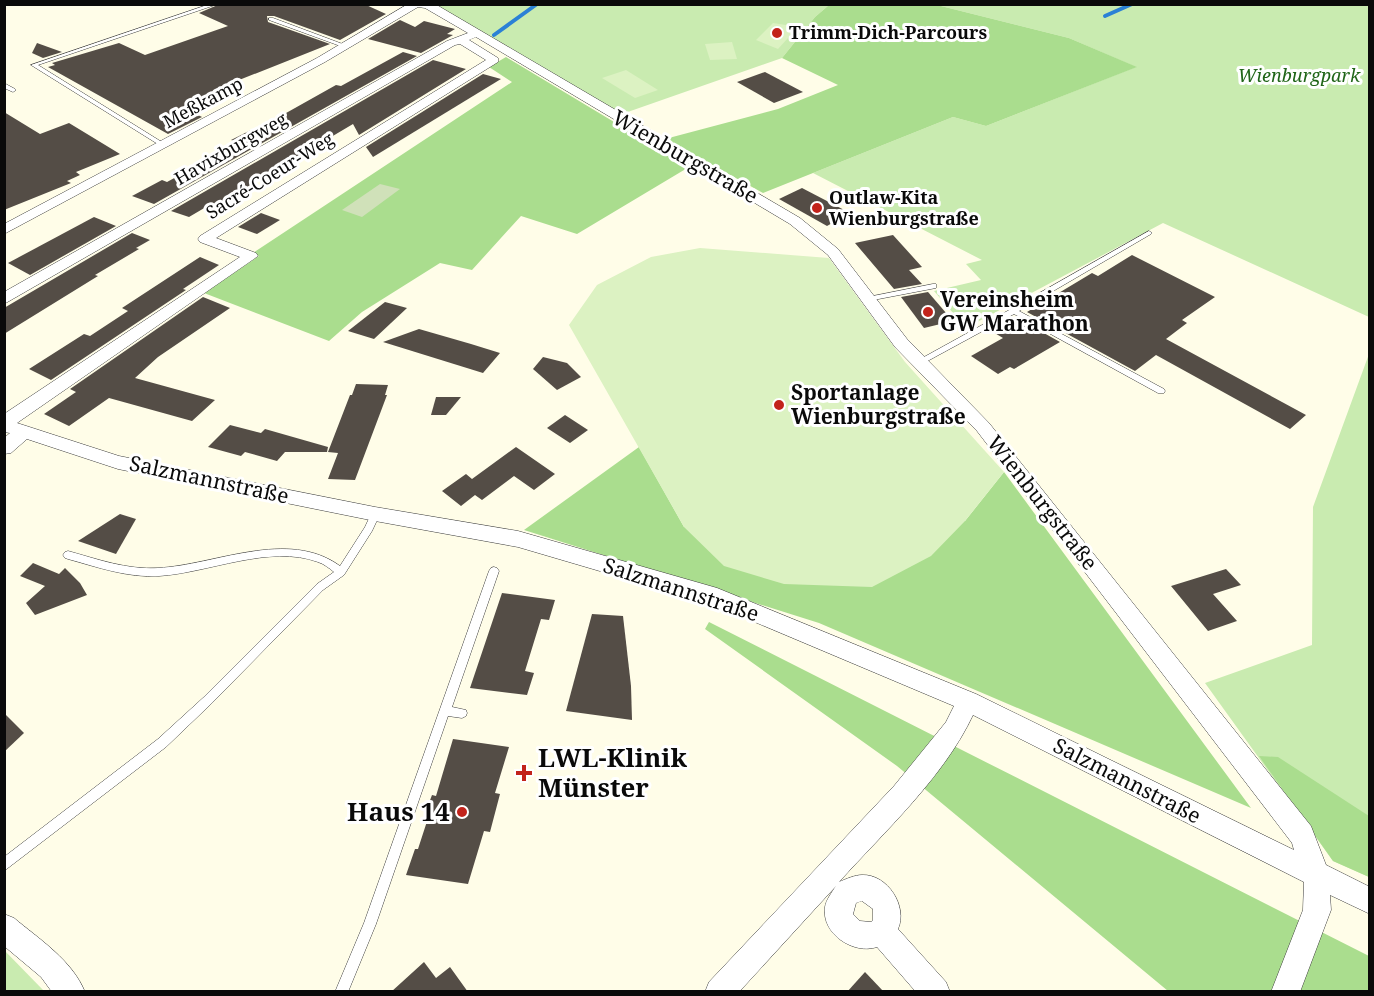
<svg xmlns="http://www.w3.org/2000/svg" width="1374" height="996" viewBox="0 0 1374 996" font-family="'Noto Serif',serif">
<rect width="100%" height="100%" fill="#fffde8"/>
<!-- green -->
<g fill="#c9ebb0">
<polygon points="443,4 829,5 815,17 782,58 622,114 439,7"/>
<polygon points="937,5 1369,5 1369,317 1163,223 966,328 934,291 981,280 966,264 982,260 813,173 953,117 986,126 1136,67 1069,38"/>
<polygon points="1369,354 1369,877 1333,861 1205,683 1312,645 1313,507"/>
<polygon points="4,950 44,991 5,991"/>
</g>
<!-- forest -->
<g fill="#aadd8e">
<polygon points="829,5 937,5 1069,38 1137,67 986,126 953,117 763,193 665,139 778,109 838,85 782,58 815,17"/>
<polygon points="506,57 689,167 577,234 521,216 472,270 440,263 362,312 329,341 204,293 259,256 253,253 512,82 489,67"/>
<polygon points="639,447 684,527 965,521 1004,472 1251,808 819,623 524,530"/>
<polygon points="709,622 1369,956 1369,991 1168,991 897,766 705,629"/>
<polygon points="1259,756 1278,757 1369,816 1369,877 1333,861"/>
</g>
<!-- cemetery -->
<polygon fill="#d0e1b9" points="380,184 400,189 362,217 342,210"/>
<!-- pitch -->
<g fill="#dcf2c2">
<polygon points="773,23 798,27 778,49 756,40"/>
<polygon points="732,42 737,59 710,60 705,44"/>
<polygon points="626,70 658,90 635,98 602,78"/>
<polygon points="700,248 829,258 905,362 1004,472 965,521 931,556 872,587 784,584 724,566 684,527 569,325 597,285 651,257"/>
</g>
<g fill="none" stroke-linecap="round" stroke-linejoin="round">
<!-- stream -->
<g stroke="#2b81d6" stroke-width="4">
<polyline points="1105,16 1132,4"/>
<polyline points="494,35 537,4"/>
</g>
</g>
<!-- building -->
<g fill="#544d46">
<polygon points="220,4 364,4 386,14 340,40 274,16 267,16 268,22 330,44 214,90 230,98 194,113 202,117 168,134 48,67 55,65 52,63 119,43 145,55 228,26 199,13"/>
<polygon points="400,20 415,27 424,21 455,29 447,34 453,35 421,53 368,39"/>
<polygon points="37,43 62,52 43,58 32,53"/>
<polygon points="403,52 417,56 154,204 132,196 162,180 167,182 224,151 220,149 235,141 231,140 251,130 254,131 336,85 341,86"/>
<polygon points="433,60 466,69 359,135 353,124 210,209 206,207 189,217 171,211"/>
<polygon points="765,72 803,92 774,103 737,82"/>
<polygon points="483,74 501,79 373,157 366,147"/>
<polygon points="4,112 40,134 69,123 120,154 76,172 80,175 67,181 71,183 4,210"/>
<polygon points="802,188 850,213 827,226 779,199"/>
<polygon points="261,213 280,220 257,234 238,227"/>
<polygon points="94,217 116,226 30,275 8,263"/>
<polygon points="132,233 150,240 136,248 139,249 95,275 98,276 4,334 4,308"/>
<polygon points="893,235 922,267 909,270 922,284 894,289 855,243"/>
<polygon points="1132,255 1215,297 1182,320 1187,323 1166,339 1306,415 1290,429 1156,355 1135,371 1027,312 1092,273 1098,276"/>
<polygon points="200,257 219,265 183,289 186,290 51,380 29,369 84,334 90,336 128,311 122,308"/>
<polygon points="928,292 953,321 924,328 901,297"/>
<polygon points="203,297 230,308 158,357 135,378 215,400 192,421 109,398 69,426 44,414 76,392 70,389"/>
<polygon points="385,302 407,308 374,339 348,331"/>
<polygon points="1017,318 1060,342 1014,369 1010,367 998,374 971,356 1003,338 993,332"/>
<polygon points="419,329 471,344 500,353 483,373 383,342"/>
<polygon points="543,357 567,363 581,377 557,390 533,369"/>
<polygon points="356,384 388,385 385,395 387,395 355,480 328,479 338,453 328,452 350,395 352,395"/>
<polygon points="436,397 461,397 446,415 431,415"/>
<polygon points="565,415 588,430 570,443 547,428"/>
<polygon points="230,425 261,433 265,429 328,447 327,452 285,452 277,461 245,452 241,456 208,447"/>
<polygon points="516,447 555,474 534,490 514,476 482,500 475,495 461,506 442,491 466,474 472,479"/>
<polygon points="120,514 136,519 116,554 78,541"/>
<polygon points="33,563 59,574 65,568 80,583 87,595 35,615 26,603 45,586 20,576"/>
<polygon points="1226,569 1241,585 1213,594 1237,621 1208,631 1171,586"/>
<polygon points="502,593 555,600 549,620 541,619 525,671 534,673 527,695 470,688"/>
<polygon points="592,614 623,616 631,686 632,720 566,711"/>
<polygon points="4,713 24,733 4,752"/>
<polygon points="453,739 509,747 495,793 500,794 490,832 484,831 468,884 406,875 415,849 418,849 430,812 426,811 432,795 436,796"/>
<polygon points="424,962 436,978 450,967 468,992 391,992"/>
<polygon points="865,972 884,992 847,992"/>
</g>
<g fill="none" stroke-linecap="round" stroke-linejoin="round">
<!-- service casing -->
<g stroke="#3d3d3d" stroke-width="1">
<g id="service">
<polygon points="210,4 218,4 38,65 165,144 165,146 161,146 31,65"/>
<polygon points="269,18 273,18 348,46 343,47 269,20"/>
<polygon points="4,83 15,89 16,90 13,92 4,88"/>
<polygon points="1149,231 1152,233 1151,234 1019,311 1164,389 1165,391 1164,393 1158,393 1014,314 922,364 916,364 915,362 1011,309"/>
<polygon points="933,284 936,284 936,288 868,301 864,299 868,297"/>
<path d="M375,511L378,512L380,514L372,531L344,575L323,590L212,703L166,747L4,871V857L158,739L204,697L317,584L334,572C329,568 324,564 318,562C270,544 208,573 159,576C128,578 97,567 68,559L65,558L63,555L65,552L68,551C97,559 127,570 158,568C215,565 288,528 340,566L365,527L372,512Z"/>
<polygon points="494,567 497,568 499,571 452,707 466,710 467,713 466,716 462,718 448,716 376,924 348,992 335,992 364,923 489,571 491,568"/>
</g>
</g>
<!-- minor casing -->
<g stroke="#3d3d3d" stroke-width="1">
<g id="minor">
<path d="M408,4H435L800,218L838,249L907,339L989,423L1311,826L1326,865L1370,887V914L1330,895L1331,910L1300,992H1271L1303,910L1304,882L973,715C944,777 885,831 839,882C846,879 855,875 862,875C888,874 908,907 898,929L946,982L950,992H916L877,947C854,955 821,934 825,907C826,900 832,892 836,886L739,992H705L709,982L894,786L946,722L954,706L712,604L518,547L375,521L118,469L27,439L11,453L4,454V438L10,433L4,432V414L240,257L200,242L198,239L200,236L486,60L460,44L455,45L4,304V292L447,41L468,33L425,8L418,7L325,62L4,234V224L317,58ZM476,37L790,224L828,255L895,347L977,431L1292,843L1294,850L976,694L717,588L518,531L375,507L119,456L17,423L258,256L256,253L216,238L498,62V58L469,40ZM862,901L873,909V920L871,922L860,921L853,914L856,903Z"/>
<path d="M4,914L14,918C39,939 72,960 85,992H52L41,977L4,946Z"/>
</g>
</g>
<!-- service -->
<use href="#service" fill="#fff" fill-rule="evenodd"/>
<!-- minor -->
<use href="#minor" fill="#fff" fill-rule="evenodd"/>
</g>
<!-- markers -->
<g fill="#c2231b" stroke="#fff" stroke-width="2">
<circle cx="777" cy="33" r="6"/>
<circle cx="817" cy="208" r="6"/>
<circle cx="928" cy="312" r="6"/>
<circle cx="779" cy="405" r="6"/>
<path d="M521 764h6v6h6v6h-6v6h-6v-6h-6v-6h6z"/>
<circle cx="462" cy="812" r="6"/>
</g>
<g text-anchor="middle" stroke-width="6" stroke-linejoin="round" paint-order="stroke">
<!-- far-poi labels -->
<g font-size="18" font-weight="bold" fill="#0a0a0a" stroke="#fff" text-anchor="start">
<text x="789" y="39">Trimm-Dich-Parcours</text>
<text x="829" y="204">Outlaw-Kita<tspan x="829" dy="21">Wienburgstraße</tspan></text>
</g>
<!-- far-park labels -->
<g font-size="18" font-style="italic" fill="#206518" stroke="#fff">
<text x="1299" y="82">Wienburgpark</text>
</g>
<!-- far-street labels -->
<g font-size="18" fill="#0a0a0a" stroke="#fff">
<text transform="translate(203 103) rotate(-28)" y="6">Meßkamp</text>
<text transform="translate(231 149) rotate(-30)" y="6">Havixburgweg</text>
<text transform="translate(270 176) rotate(-32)" y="6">Sacré-Coeur-Weg</text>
</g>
<!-- street labels -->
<g font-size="21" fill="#0a0a0a" stroke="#fff">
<text transform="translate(685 157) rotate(30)" y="7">Wienburgstraße</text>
<text transform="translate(209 480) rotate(12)" y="7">Salzmannstraße</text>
<text transform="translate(1042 503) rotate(52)" y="7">Wienburgstraße</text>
<text transform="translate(681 590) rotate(18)" y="7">Salzmannstraße</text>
<text transform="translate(1127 781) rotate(27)" y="7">Salzmannstraße</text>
</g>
<!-- poi labels -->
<g font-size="21" font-weight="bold" fill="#0a0a0a" stroke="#fff" text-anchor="start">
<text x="940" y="307">Vereinsheim<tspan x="940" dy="24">GW Marathon</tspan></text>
<text x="791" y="400">Sportanlage<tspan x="791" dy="24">Wienburgstraße</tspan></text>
</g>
<!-- near-poi labels -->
<g font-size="26" font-weight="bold" fill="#0a0a0a" stroke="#fff" text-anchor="start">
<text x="538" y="767">LWL-Klinik<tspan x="538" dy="30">Münster</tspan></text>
<text x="450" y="821" text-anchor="end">Haus 14</text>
</g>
</g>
<!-- border -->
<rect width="1374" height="996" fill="none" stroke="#0a0a0a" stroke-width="12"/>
</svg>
